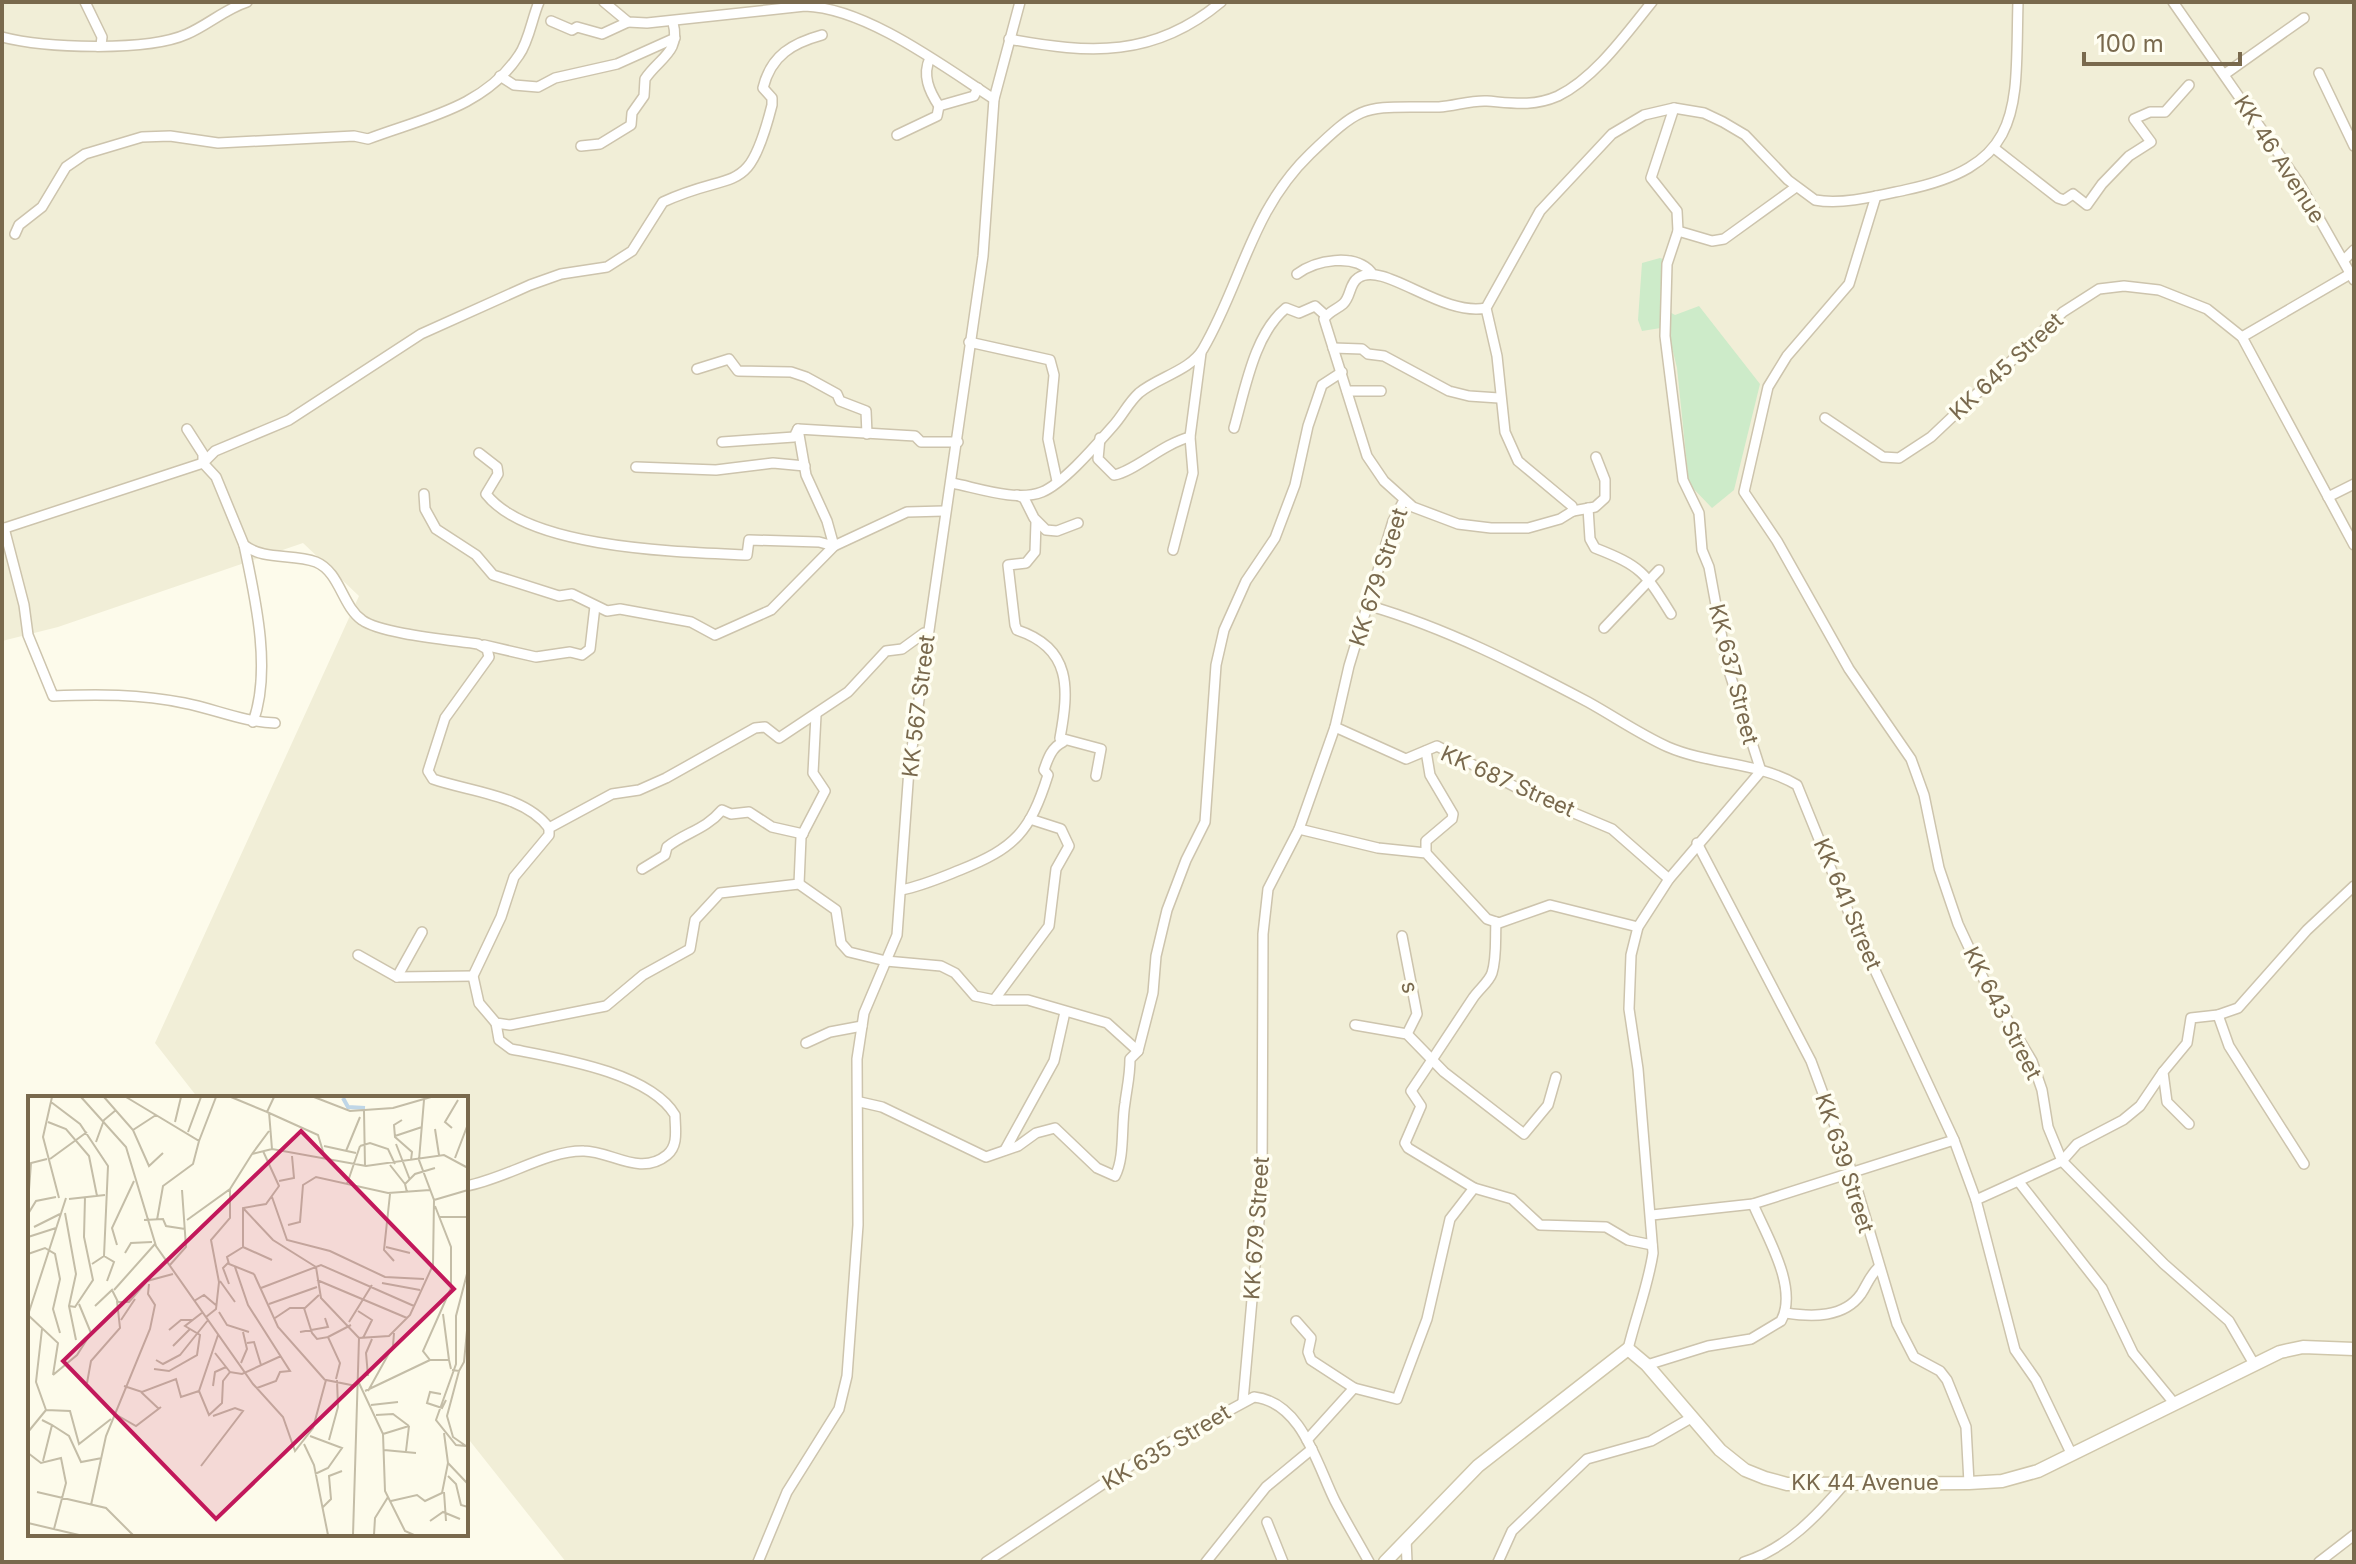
<svg xmlns="http://www.w3.org/2000/svg" width="2356" height="1564" viewBox="0 0 2356 1564" font-family="Inter,sans-serif">
<rect width="100%" height="100%" fill="#fdfbeb"/>
<!-- residential -->
<polygon fill="#f1eed7" points="2,2 2354,2 2354,1562 566,1562 466,1436 466,1098 198,1098 155,1043 359,596 303,543 58,627 2,641"/>
<!-- green -->
<polygon fill="#cdebc9" points="1660,258 1669,261 1666,310 1675,315 1699,306 1760,384 1734,490 1712,508 1689,484 1677,368 1667,327 1642,331 1638,320 1642,263"/>
<g fill="none" stroke-linecap="round" stroke-linejoin="round">
<!-- minor casing -->
<g stroke="#cdc4ad" stroke-width="12">
<g id="minor">
<polyline points="85,2 102,37 101,45"/>
<path d="M604,2L628,22L647,23L805,6C866,8 943,66 994,99"/>
<polyline points="2173,2 2299,183 2354,280"/>
<polyline points="551,21 572,30 577,27 602,34 628,22"/>
<path d="M2,37C44,48 147,52 187,34C208,25 225,9 247,2"/>
<path d="M1009,39C1090,54 1154,58 1221,2"/>
<path d="M930,58C922,75 929,91 939,106"/>
<polyline points="2319,73 2354,146"/>
<polyline points="2225,74 2304,18"/>
<polyline points="500,76 514,85 538,87 555,78 617,64 675,38"/>
<polyline points="897,135 937,116 939,106 974,96 978,88"/>
<path d="M581,146L600,144L631,125L632,113L644,96L645,79C659,58 681,52 673,23"/>
<polyline points="1994,148 2058,198 2064,200 2073,194 2087,205 2102,184 2129,156 2151,142 2134,119 2150,112 2165,112 2189,85"/>
<polyline points="1876,196 1849,284 1787,356 1768,387 1744,492 1777,541 1849,669 1911,759 1924,795 1939,868 1958,924 1985,982 2032,1061 2042,1090 2048,1127 2062,1161 2164,1264 2229,1321 2254,1364"/>
<polyline points="1678,231 1712,241 1724,239 1796,187"/>
<path d="M15,234L19,225L42,207L66,167L85,154L142,137L170,136L218,143L354,136L368,139C423,118 484,108 519,55C529,41 532,18 539,2"/>
<polyline points="2344,260 2354,250"/>
<path d="M1297,274C1316,260 1354,253 1371,272"/>
<path d="M1486,308L1497,356L1505,432L1518,461L1572,506L1573,511L1560,519L1528,528H1491L1458,524L1413,507L1384,481L1367,456L1324,319C1329,311 1336,310 1343,304C1351,297 1349,284 1358,278C1383,260 1441,317 1486,308L1540,211L1612,134L1644,115L1674,108L1704,113L1723,122L1745,135L1788,180L1815,200C1843,205 1877,196 1905,190C2027,165 2015,106 2018,2"/>
<polyline points="2242,337 2350,274"/>
<polyline points="969,342 1050,360 1054,375 1048,439 1057,481"/>
<polyline points="1333,348 1362,349 1368,354 1384,356 1449,391 1469,396 1499,398"/>
<polyline points="697,369 729,359 738,371 791,372 806,377 837,394 840,401 866,411 867,434"/>
<polyline points="1347,391 1381,391"/>
<polyline points="1825,418 1883,457 1899,458 1931,437 2063,312 2099,289 2124,286 2159,290 2207,309 2242,337 2354,545"/>
<path d="M1234,428C1245,390 1254,334 1286,308L1299,313L1315,306L1325,315"/>
<path d="M187,429L203,454V463L216,477L244,545C264,561 293,553 316,562C340,572 342,606 362,620C381,634 452,640 478,644L487,649L489,657L445,718L428,771L433,779C470,792 525,795 549,828"/>
<path d="M1100,438L1098,459L1114,475C1134,472 1162,444 1190,437"/>
<polyline points="722,442 794,437 798,429"/>
<path d="M479,453L497,467L498,474L486,494C529,549 680,552 747,555L749,540L819,542L834,546L907,512L944,511"/>
<polyline points="636,467 716,470 773,463 805,466"/>
<path d="M952,483C978,488 1017,502 1042,492C1064,483 1097,444 1113,426C1123,415 1128,403 1139,393C1158,377 1190,371 1203,349C1242,282 1251,211 1310,154C1366,100 1364,108 1439,107C1455,106 1471,100 1487,101C1512,103 1533,107 1558,96C1595,78 1626,34 1652,2"/>
<polyline points="424,494 425,509 436,529 476,555 493,575 559,596 572,594 607,611 620,609 691,622 715,635 771,610 834,546 827,521 806,475 798,429 915,436 921,442 958,442"/>
<polyline points="1017,495 1024,498 1034,518 1046,530 1057,531 1078,523"/>
<polyline points="2328,497 2354,484"/>
<path d="M1588,508L1590,539L1595,548C1641,566 1645,572 1671,614"/>
<polyline points="1573,511 1595,507 1605,498 1605,480 1596,457"/>
<path d="M1036,522L1035,552L1026,563L1008,565L1015,625L1017,630C1072,648 1069,689 1060,738L1101,749L1096,776"/>
<path d="M4,528L24,605L28,635L53,696C97,694 140,694 184,703C215,709 243,722 275,723"/>
<path d="M2,529L203,463L215,451L289,420L421,334L530,285L561,274L607,267L632,251L663,202C736,168 748,200 772,105V98L763,88C771,55 793,43 822,35"/>
<path d="M244,545C255,597 272,670 253,722"/>
<polyline points="1173,550 1193,473 1190,437 1201,353"/>
<path d="M1370,606C1446,628 1518,665 1588,702C1615,717 1641,735 1668,747C1710,765 1759,762 1797,785L1853,923L1954,1140L1976,1200L2015,1350L2036,1380L2071,1453"/>
<polyline points="1604,628 1659,570"/>
<polyline points="924,633 902,649 886,651 848,692 779,738 765,727 755,728 666,778 639,790 612,794 549,828 549,835 514,877 501,917 473,976 479,1003 496,1023 510,1025 606,1006 643,975 690,949 695,920 720,893 799,884 836,910 841,943 849,952 886,961 941,966 955,973 975,996 994,1000 1028,1000 1107,1023 1138,1051"/>
<polyline points="484,645 536,657 570,652 582,655 590,649 595,606"/>
<polyline points="1335,727 1406,759 1437,746 1531,795 1612,829 1669,879"/>
<polyline points="1299,829 1378,848 1426,853 1487,919 1499,923 1550,905 1638,927"/>
<polyline points="1697,843 1811,1061 1852,1172 1897,1324 1914,1357 1940,1371 1947,1380 1966,1427 1969,1483"/>
<polyline points="1426,853 1426,841 1452,819 1453,814 1430,775 1426,751"/>
<path d="M642,869L665,855L667,847C686,832 705,830 722,810L731,814L749,812L772,827L803,834"/>
<polyline points="799,884 801,837 825,791 813,773 816,715"/>
<path d="M901,890C922,886 940,878 960,870C1015,848 1030,832 1048,775L1044,770C1048,758 1052,747 1063,742"/>
<polyline points="1402,936 1417,1014 1407,1034"/>
<polyline points="358,955 397,977 473,976"/>
<polyline points="397,977 422,932"/>
<polyline points="994,1000 1049,926 1056,869 1069,846 1061,829 1030,819"/>
<polyline points="2218,1015 2229,1046 2304,1164"/>
<polyline points="1355,1025 1407,1034 1444,1072 1524,1134 1548,1105 1556,1077"/>
<polyline points="806,1043 830,1032 862,1026"/>
<path d="M860,1102L882,1107L986,1157L1018,1146L1036,1133L1055,1128L1097,1168L1115,1176C1125,1158 1121,1125 1125,1103C1127,1087 1130,1076 1130,1059L1138,1051L1153,993L1156,956L1167,910L1186,860L1205,822L1216,665L1224,630L1246,581L1275,538L1295,485L1308,426L1322,385L1342,372"/>
<polyline points="2189,1124 2167,1102 2163,1072 2187,1043 2191,1018 2218,1015 2238,1008 2307,930 2354,886"/>
<polyline points="1005,1150 1054,1061 1065,1012"/>
<polyline points="2019,1182 2102,1288 2133,1353 2174,1403"/>
<path d="M466,1186C505,1179 548,1150 584,1151C611,1151 640,1177 667,1155C679,1145 675,1129 675,1115C649,1072 557,1058 511,1049L499,1040L496,1023"/>
<polyline points="1474,1188 1512,1199 1540,1225 1606,1227 1628,1240 1652,1245"/>
<polyline points="1976,1200 2062,1161 2077,1144 2123,1120 2140,1106 2163,1072"/>
<polyline points="1652,1215 1753,1204 1954,1140"/>
<path d="M1786,1313C1812,1317 1844,1318 1861,1294C1867,1285 1869,1277 1878,1268"/>
<polyline points="1296,1321 1311,1338 1308,1352 1311,1360 1354,1388"/>
<path d="M1628,1349C1636,1316 1648,1286 1653,1253L1638,1069L1629,1009L1631,955L1638,927L1669,879L1761,771L1727,665L1709,567L1702,550L1699,513L1683,480L1665,336L1667,264L1678,231L1677,211L1651,178L1674,108"/>
<path d="M1647,1365L1708,1346L1751,1339L1781,1321C1799,1288 1766,1235 1753,1204"/>
<polyline points="1243,1401 1262,1187 1263,934 1268,889 1299,829 1335,727 1349,666 1393,521 1404,500"/>
<path d="M1307,1440L1354,1388L1397,1399L1427,1319L1450,1219L1474,1188L1408,1148L1405,1143L1421,1106L1411,1091C1432,1060 1452,1030 1473,998C1479,989 1489,982 1492,973C1497,957 1495,939 1496,922"/>
<polyline points="1267,1522 1283,1562"/>
<polyline points="1406,1539 1407,1562"/>
<polyline points="758,1562 787,1492 839,1409 847,1376 858,1225 857,1059 864,1013 897,935 909,769 983,256 994,99 1020,2"/>
<path d="M986,1562L1145,1456L1254,1397C1302,1402 1317,1465 1335,1501C1346,1522 1358,1542 1369,1562"/>
<polyline points="1206,1562 1266,1487 1312,1449"/>
<polyline points="1498,1562 1512,1531 1587,1459 1651,1441 1691,1418"/>
<path d="M1744,1562C1786,1549 1817,1516 1845,1483"/>
<polyline points="2319,1562 2354,1535"/>
</g>
</g>
<!-- secondary casing -->
<g stroke="#d0c7ab" stroke-width="15">
<polyline id="secondary" points="1385,1562 1478,1466 1628,1349 1647,1365 1720,1450 1745,1470 1765,1478 1787,1484 1969,1483 2002,1481 2038,1471 2280,1352 2303,1347 2354,1349"/>
</g>
<!-- minor -->
<use href="#minor" stroke="#fff" stroke-width="9"/>
<!-- secondary -->
<use href="#secondary" stroke="#fff" stroke-width="12"/>
</g>
<g text-anchor="middle" stroke-width="7" stroke-linejoin="round" paint-order="stroke">
<!-- street labels -->
<g font-size="22" fill="#79694d" stroke="#fffef2">
<text transform="translate(2280 159) rotate(57)" y="8">KK 46 Avenue</text>
<text transform="translate(2006 366) rotate(-43)" y="8">KK 645 Street</text>
<text transform="translate(1378 577) rotate(-72)" y="8">KK 679 Street</text>
<text transform="translate(1734 674) rotate(76)" y="8">KK 637 Street</text>
<text transform="translate(918 706) rotate(-83)" y="8">KK 567 Street</text>
<text transform="translate(1508 781) rotate(24)" y="8">KK 687 Street</text>
<text transform="translate(1848 904) rotate(67)" y="8">KK 641 Street</text>
<text transform="translate(1410 987) rotate(77)" y="8">s</text>
<text transform="translate(2003 1013) rotate(63)" y="8">KK 643 Street</text>
<text transform="translate(1845 1163) rotate(72)" y="8">KK 639 Street</text>
<text transform="translate(1256 1228) rotate(-86)" y="8">KK 679 Street</text>
<text transform="translate(1166 1447) rotate(-31)" y="8">KK 635 Street</text>
<text x="1865" y="1490">KK 44 Avenue</text>
</g>
</g>
<!-- overview -->
<g transform="translate(28 1096)">
<rect width="440" height="440" fill="#fdfbeb"/>
<path fill="none" stroke="#bfd6e7" stroke-width="4" d="M315,2L320,11L337,12"/>
<path fill="none" stroke="#c4bda7" stroke-width="2" d="M24,1L15,41L31,102M53,1L98,51L128,150L225,288L255,321L267,355L285,332L298,284L328,290M76,1L105,34L121,70L135,57M98,1L171,45L165,68L135,90L129,124M203,1L239,16L246,1M286,1L322,15L365,12L403,1M23,6L52,28L80,70L76,160L64,168M336,15L337,70M239,16L290,39L297,62M241,16L244,53M374,24L366,29L367,41L384,56L383,64M20,26L38,33L61,60L69,100M147,26L153,1M424,32L417,26L430,4M407,33L411,59M105,34L128,19M160,36L173,1M367,40L394,31M171,45L188,1M68,46L76,24L88,14M368,48L382,84M296,50L328,57M332,50L342,47L360,53L367,68M318,55L332,21M224,58L241,35M427,62L440,28M22,63L59,36M362,69L377,88M251,85L266,82L264,60M319,88L332,50M379,96L377,88L387,78L407,72M362,98L356,154L366,165M244,101L259,144L302,155L357,181L396,183M41,103L77,99M406,104L440,94M0,107L3,67L19,63M407,110L423,151V192L395,255L402,264H421L423,273M215,112L245,144L288,171L293,202L331,242M37,117L48,178L41,210L48,244M0,118L8,105L28,101M411,121H440M116,124L135,123L138,130L157,133M159,124L202,93L224,58L244,53L338,70L416,59L440,72M260,129L272,126L275,89L288,81L360,97L402,94M6,131L32,118M0,141L28,132M89,149L84,132L106,85M215,151L244,164M358,151L382,157M97,157L103,147L124,146M0,158L17,152L27,158L32,183L25,213L32,237M76,160L86,166L79,185M200,167L195,172L201,188M141,170L158,151L154,94M207,171L220,209L262,275L252,276L248,285L229,292M226,178L201,168L199,161L215,151V112L238,108L251,90L235,55M226,178L250,231L297,284M289,184L379,222M192,185L207,206M354,187L392,194M233,192L293,169L386,210M86,194L127,148M166,205L176,199L189,210M241,208L289,191M41,210L47,211L65,184L56,141L57,101M67,210L84,194L90,206H101L119,185L145,178M276,212L284,237L289,243L300,241L312,267L308,283M330,215L344,224L335,242M191,216L199,229L221,236M415,218L421,264M0,219L30,247L25,279M0,219L38,102M178,221L188,213L191,186L183,144L202,122V93M247,222L262,212H277L291,199M93,224L107,203M321,226L344,189M14,233L8,286L18,314M141,234L153,224H165M272,236L300,231L297,222M190,239L171,295L181,319L194,307L195,285L202,276L214,278L253,260M300,241L323,229M219,247L226,246L233,269M145,250L162,233M187,257L202,276M128,264L135,268L152,259L180,224M213,267L219,253L215,236M126,273L141,275L169,259L172,239L157,230L175,216M424,274L431,275L436,266L440,224M431,275L419,320L425,341L438,350M25,279L49,259L63,237L51,208M340,280L338,257L344,243M59,287L63,265L92,232L89,205M331,287L355,338L357,395L377,435L386,439M96,290L114,296L148,283L153,301L171,295M185,290L187,276L198,271M337,295L402,264M340,295L365,250L366,237M113,296L131,313M413,298L402,296L399,307L414,312L418,304M343,309L370,306M18,314L42,315L51,348L83,323M87,318L108,330L133,311M348,319L365,318L381,330M14,324L24,329L15,365M24,329L41,340L53,366L74,362M0,336L18,314M355,338L381,330M282,340L314,352L300,372L287,378M301,344L310,311L309,284M276,348L286,369L300,439M438,350L428,349L408,324L428,268V220L440,174M356,354L388,357M378,355L381,330M0,357L13,367L33,362L38,387L26,433M420,367L439,387M173,370L215,315L207,312L185,320M420,380L428,388L433,409L440,411M9,396L78,412L105,439M416,396L418,425M363,405L389,399L397,405L414,397L420,367L416,337M63,409L78,340L122,233L127,209L120,198L121,188M295,411L303,403L301,380L314,375M402,425L415,416L432,423M0,427L51,439M325,439L331,242L361,240L382,219L405,169L406,104L391,64L396,4M346,439L347,422L360,401"/>
<path fill="#c2185b" fill-opacity="0.15" stroke="#c2185b" stroke-width="4" d="M273,35L426,193L188,423L35,265Z"/>
<rect width="440" height="440" fill="none" stroke="#79694d" stroke-width="4"/>
</g>
<!-- border -->
<rect width="2356" height="1564" fill="none" stroke="#79694d" stroke-width="8"/>
<!-- scale -->
<path d="M2084 52v12h156v-12" fill="none" stroke="#79694d" stroke-width="4"/>
<text x="2096" y="52" font-size="24" fill="#79694d" stroke="#fffef2" stroke-width="6" paint-order="stroke">100 m</text>
</svg>
